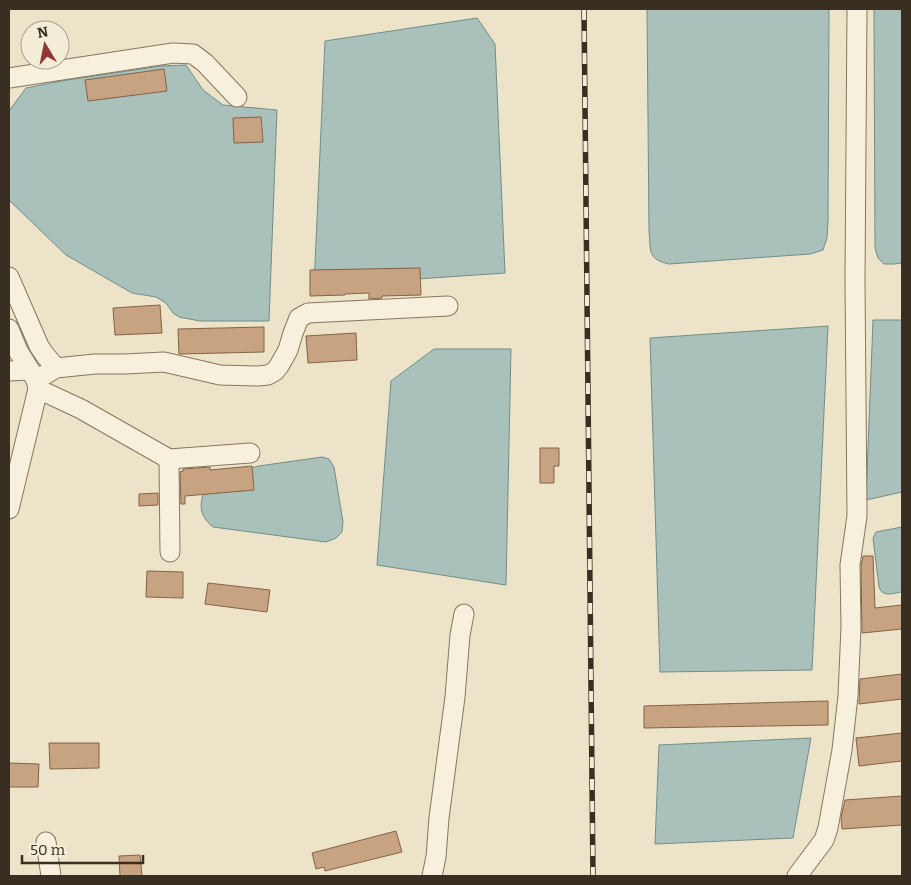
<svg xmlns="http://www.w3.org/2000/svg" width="911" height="885" viewBox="0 0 911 885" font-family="Bitter,serif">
<rect width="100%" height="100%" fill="#ece3c9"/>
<!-- water -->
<g fill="#a9c0bb" stroke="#708e89">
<path d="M647,9H829L828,221L827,238L823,250L810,254L669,264C647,259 651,251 649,231Z"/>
<polygon points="874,9 902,9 902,263 894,264 884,264 878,258 875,248"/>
<polygon points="477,18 495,44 505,273 314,286 325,41"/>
<polygon points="186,65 203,90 223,105 277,110 269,321 200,321 179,317 173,313 166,303 156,297 132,293 66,255 11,202 9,199 9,111 26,88 61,81 161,66"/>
<polygon points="873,320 902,320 902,492 866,500"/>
<polygon points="828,326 812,670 660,672 650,338"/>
<polygon points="434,349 511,349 506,585 377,565 391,381"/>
<path d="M322,457L329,459L334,467L343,522L342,532L336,538L326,542L213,527C194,511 202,499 208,478L259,466Z"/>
<path d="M902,527V592C893,593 883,598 879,587L873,538L876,532Z"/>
<polygon points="811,738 793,838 655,844 659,745"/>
</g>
<!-- building -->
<g fill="#c7a382" stroke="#846246">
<polygon points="164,69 167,91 88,101 85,80"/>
<polygon points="261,117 263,142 234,143 233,118"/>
<polygon points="420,268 421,295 382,296 382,298 369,299 369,293 345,294 345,295 310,296 310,270"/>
<polygon points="160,305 162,333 115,335 113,308"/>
<polygon points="264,327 264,352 179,354 178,329"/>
<polygon points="356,333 357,360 308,363 306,336"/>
<polygon points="540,448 559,448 559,466 554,466 554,483 540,483"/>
<polygon points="252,466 254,490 185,496 185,504 181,504 180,472 183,471 183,469 210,467 210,470"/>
<polygon points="158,493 158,505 139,506 139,494"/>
<polygon points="863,556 873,556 875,608 902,605 902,629 862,633 861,566"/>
<polygon points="147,571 183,572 183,598 146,597"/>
<polygon points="208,583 270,590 267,612 205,604"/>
<polygon points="902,674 902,699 859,704 860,679"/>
<polygon points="828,701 828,725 644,728 644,706"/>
<polygon points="902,733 902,761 859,766 856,738"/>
<polygon points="49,743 99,743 99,768 50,769"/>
<polygon points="9,763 39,764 38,787 9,787"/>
<polygon points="902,796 902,825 842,829 841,818 845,800"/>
<polygon points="396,831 402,852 325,871 324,867 316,869 312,853"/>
<polygon points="140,855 142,876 120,876 119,856"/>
</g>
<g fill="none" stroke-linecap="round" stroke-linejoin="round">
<!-- minor casing -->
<g stroke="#87765f" stroke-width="21">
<g id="minor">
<polyline points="9,78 173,53 193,54 205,63 237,97"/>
<polyline points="9,277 39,346 45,355 56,368"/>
<polyline points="9,329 18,351 36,380 38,389 9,509"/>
<polyline points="9,371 29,370"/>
<polyline points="36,380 56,368 95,364 125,364 164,362 220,375 258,376 268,375 275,371 279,366 288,350 293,333 299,318 308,313 448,306"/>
<polyline points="38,389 81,409 169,459 250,453"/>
<polyline points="169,459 170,552"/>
<polyline points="46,842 51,876"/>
<polyline points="432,876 436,857 439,818 455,697 460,635 464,614"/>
<polyline points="797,876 824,840 828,828 842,750 848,696 851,627 850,565 857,516 855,280 857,9"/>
</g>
</g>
<!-- minor -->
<use href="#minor" stroke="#f7f0dc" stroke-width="19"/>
<!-- rail casing -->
<g stroke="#382e21" stroke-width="5.5">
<polyline id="rail" points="584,9 593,876"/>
</g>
<!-- rail -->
<use href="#rail" stroke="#f3edd8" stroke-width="4" stroke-dasharray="11" stroke-linecap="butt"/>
</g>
<!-- border -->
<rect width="911" height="885" fill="none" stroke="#382e21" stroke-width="20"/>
<!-- north arrow -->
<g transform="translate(45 45) rotate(350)"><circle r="24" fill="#f3edd8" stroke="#a8a18f"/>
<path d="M0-4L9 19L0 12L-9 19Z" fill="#913833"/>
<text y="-8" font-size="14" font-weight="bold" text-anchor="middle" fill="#382e21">N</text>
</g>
<!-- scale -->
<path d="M22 855v8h121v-8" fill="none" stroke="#382e21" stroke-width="2.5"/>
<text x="30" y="855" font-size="15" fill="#382e21" stroke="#f3edd8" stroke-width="4" paint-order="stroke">50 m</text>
</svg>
